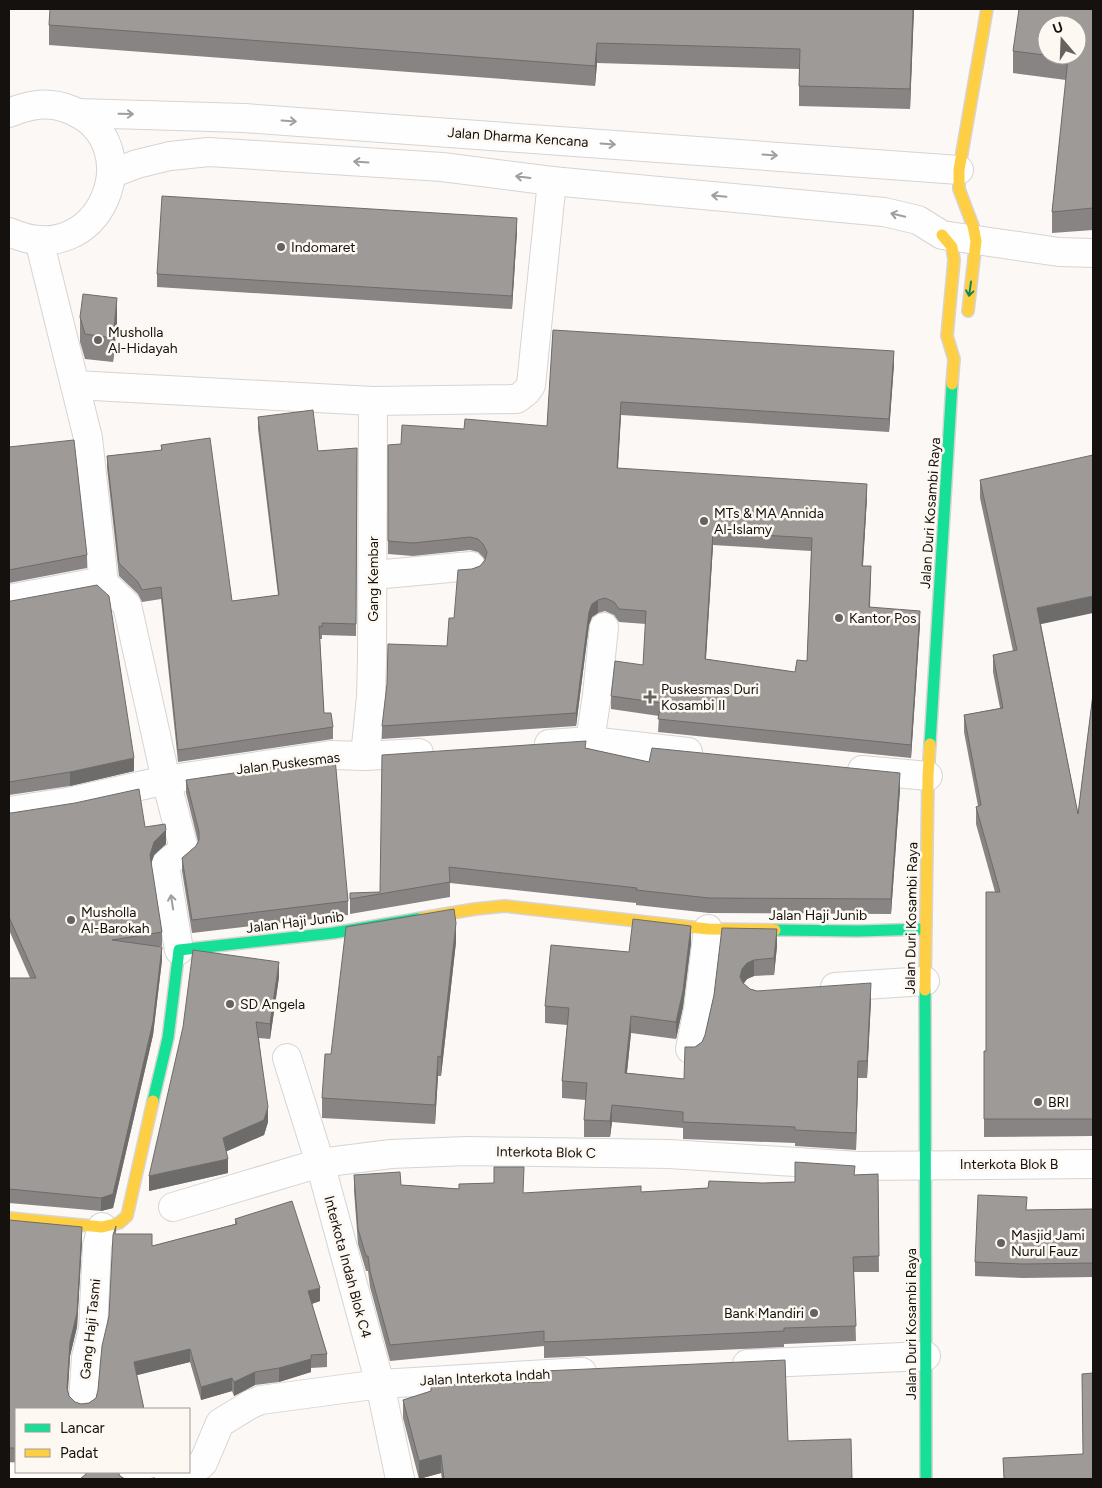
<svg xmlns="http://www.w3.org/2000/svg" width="1102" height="1488" viewBox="0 0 1102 1488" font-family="Figtree,sans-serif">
<rect width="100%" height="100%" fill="#fbf8f5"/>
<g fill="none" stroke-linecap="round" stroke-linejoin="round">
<!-- street casing -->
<g stroke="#d7d4d1" stroke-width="30">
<g id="street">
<path d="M9,113C30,104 49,101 71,110C151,143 101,274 9,232"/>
<polyline points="77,113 244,118 959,170"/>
<polyline points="111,174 137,164 170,156 209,152 442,167 552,181 884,212 918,220 942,235 1059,252 1093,253"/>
<path d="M39,240L88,438L104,583L127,605L166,780L184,849C179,856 169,858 165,866L179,950"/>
<polyline points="75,385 373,401 517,399 526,392 531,385 552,181"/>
<polyline points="374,575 471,566"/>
<polyline points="9,599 98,582 104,583"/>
<polyline points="590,741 597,695 604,627"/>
<polyline points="549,744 590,741 688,752"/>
<polyline points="365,756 371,697 372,658 373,401"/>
<polyline points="862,770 928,776"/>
<polyline points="9,811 73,801 166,780 331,755 365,756 419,753"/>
<polyline points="835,987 925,981"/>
<polyline points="690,1049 698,1010 708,929"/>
<polyline points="287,1058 320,1163 380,1384 400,1479"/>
<polyline points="173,1207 320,1163 391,1154 467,1151 669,1154 859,1166 1093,1164"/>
<polyline points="747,1364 926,1356"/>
<polyline points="83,1402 86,1357 93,1329 97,1246 102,1227"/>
<polyline points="189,1469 198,1467 203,1463 220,1423 251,1404 261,1400 380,1384 582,1372"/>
<polyline points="9,1477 73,1479"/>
<polyline points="132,1479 173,1472"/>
</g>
</g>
<!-- fast casing -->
<g stroke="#d7d4d1" stroke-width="14">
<g id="fast">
<polyline points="930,744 952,384"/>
<polyline points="775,930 859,931 925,929"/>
<polyline points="925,990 926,1479"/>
<polyline points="153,1101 168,1038 179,950 333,933 422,918"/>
</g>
</g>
<!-- slow casing -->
<g stroke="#d7d4d1" stroke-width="14">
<g id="slow">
<polyline points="942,235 952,247 954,260 947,336 954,359 952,384"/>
<polyline points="968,311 976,241 973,226 959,189 959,170 987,9"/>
<polyline points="422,918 475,909 505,906 708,929 775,930"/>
<polyline points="925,990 928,776 930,744"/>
<polyline points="9,1218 102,1227 119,1223 127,1216 153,1101"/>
</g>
</g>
<!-- street -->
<use href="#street" stroke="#fefefe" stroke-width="28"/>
<!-- fast -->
<use href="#fast" stroke="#16e098" stroke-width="11"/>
<!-- slow -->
<use href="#slow" stroke="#ffcf43" stroke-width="11"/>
</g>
<!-- wall -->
<g fill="#878483" fill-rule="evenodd">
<polygon points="914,9 910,109 799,106 799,69 597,63 595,86 49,45 49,25"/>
<polygon points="1093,9 1093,230 1052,233 1052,212 1066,80 1013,73 1013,51"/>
<polygon points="517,231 512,309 157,287 157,274"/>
<polygon points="80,317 117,323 113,362 85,359 80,342"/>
<path d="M553,330L894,364L889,432L621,415L618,468L867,497L863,566L871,579L870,607L920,624L911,758L658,732L659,716L611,709V696L643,665L646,624L619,622L614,615L605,611L598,613L592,617L589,625L576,726L382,739V726L447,646L454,618L472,569L480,566L485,560L483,557L478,552L470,550L413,556L388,554V445L401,444L464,429L547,426ZM713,545L811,551L807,661L795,672L706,659Z"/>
<polygon points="258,417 318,451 357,448 356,636 322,635 322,639 320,639 324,713 333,727 333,739 178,762 161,599 142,602 138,594 119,576 107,468 107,456 161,450 161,445 232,601 278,595 258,429"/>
<polygon points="9,447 87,555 87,568 9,583"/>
<polygon points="980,480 1041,624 1078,814 1093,694 1093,1136 984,1137 984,1051 986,1051 995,892 976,824 976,807 978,806 964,732 964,715 1000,708 993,672 993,655 1013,651 980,498"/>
<polygon points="9,601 134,771 70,786 9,795"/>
<polygon points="586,748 649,762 900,789 891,914 709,913 636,905 636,903 450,883 450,897 350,914 350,899 380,892"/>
<polygon points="186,780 348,901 348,915 192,933 182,871 182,858 196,846 198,842 186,793"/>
<polygon points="9,813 145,827 166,844 154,855 151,863 162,932 162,946 158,946 162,960 153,1035 113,1208 101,1211 9,1203 9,978 30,978 9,930"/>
<polygon points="722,928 777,946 774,975 754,976 747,979 743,984 750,989 757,991 871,1000 867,1078 858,1078 856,1150 795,1146 795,1143 683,1139 683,1128 612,1122 610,1137 584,1137 584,1120 586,1100 562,1098 562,1081 567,1025 545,1023 545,1006 629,952 691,943 683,1007 676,1039 631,1033 627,1073 684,1079 695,1047 702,1042 705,1035 714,995"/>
<polygon points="456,942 441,1076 438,1076 435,1124 322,1118 322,1098 331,1054"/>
<polygon points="279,977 270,1039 259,1038 268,1122 264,1135 226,1151 228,1173 149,1191"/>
<polygon points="878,1174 879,1272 854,1272 856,1341 784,1344 784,1347 544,1358 544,1346 390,1361 370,1287 368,1271 366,1271 358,1244 354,1191 354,1175 401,1185 524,1193 641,1192 708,1188 763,1183 795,1182 855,1175"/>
<polygon points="1093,1209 1093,1277 1023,1278 975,1276 975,1262 1027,1210"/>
<polygon points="235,1219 320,1301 312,1304 327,1354 327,1367 311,1368 311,1372 279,1382 255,1385 234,1396 232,1391 201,1400 190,1362 136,1375 144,1409 16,1409 16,1462 9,1462 9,1220 82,1241 77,1327 70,1356 68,1391 69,1396 75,1402 81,1404 89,1403 96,1398 98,1390 109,1316 116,1234 152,1246 235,1224"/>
<polygon points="431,1385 788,1441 852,1479 442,1479 441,1473 419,1479 403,1418 403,1400 431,1391"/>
</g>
<!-- shaded-wall -->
<g fill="#6e6c6a">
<polygon points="913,9 914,9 910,109 910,89"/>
<polygon points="597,43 597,63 595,86 595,66"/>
<polygon points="517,218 517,231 512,309 512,296"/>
<polygon points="117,298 117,323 113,362 113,338"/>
<polygon points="894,351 894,364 889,432 889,419"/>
<polygon points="621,402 621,415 617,481 617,468"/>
<polygon points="867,484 867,497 862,579 862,566"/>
<polygon points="713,532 713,545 705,672 705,659"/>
<polygon points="1093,596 1093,613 1037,625 1037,608"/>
<polygon points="598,600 598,613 592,617 589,625 576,726 576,713 589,612 592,604"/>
<polygon points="920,611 920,624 911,758 911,745"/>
<polygon points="134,758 134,771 70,786 70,772"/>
<polygon points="900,773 900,789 891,914 891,899"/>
<polygon points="166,830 166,844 154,855 150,868 150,855 154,842"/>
<polygon points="456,923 456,942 441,1076 441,1057"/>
<polygon points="691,926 691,943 683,1007 676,1039 676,1022"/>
<polygon points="777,929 777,946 774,975 774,958"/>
<polygon points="162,947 162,960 153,1035 113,1208 101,1211 101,1198"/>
<polygon points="754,960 754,976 747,979 742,986 740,977 742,969 747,963"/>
<polygon points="279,962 279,977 270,1039 270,1024"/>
<polygon points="871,983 871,1000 867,1078 867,1061"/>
<polygon points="631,1016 631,1033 625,1090 625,1073"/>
<polygon points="438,1056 438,1076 435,1124 435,1105"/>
<polygon points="858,1061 858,1078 856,1150 856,1133"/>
<polygon points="612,1105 612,1122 610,1137 610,1121"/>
<polygon points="268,1107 268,1122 264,1135 223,1153 223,1138"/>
<polygon points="228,1159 228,1173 149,1191 149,1176"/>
<polygon points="82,1227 82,1241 77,1327 70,1356 67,1401 67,1388 70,1342"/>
<polygon points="320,1288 320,1301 308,1305 308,1291"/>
<polygon points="190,1349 190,1362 134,1376 134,1362"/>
<polygon points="311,1359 311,1372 279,1382 279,1368"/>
<polygon points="255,1372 255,1385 234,1396 234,1382"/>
<polygon points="232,1378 232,1391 201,1400 201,1387"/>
<polygon points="441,1455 441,1473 419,1479 419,1461"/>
</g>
<!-- building -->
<g fill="#9d9a98" stroke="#6e6c6a" fill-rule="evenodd">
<polygon points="50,9 913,9 910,89 799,86 800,49 597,43 595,66 49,25"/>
<path d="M1019,9H1093V208L1052,212L1068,58L1013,51ZM1047,25H1077V55H1047Z"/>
<polygon points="162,196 517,218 512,296 157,274"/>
<polygon points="83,294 117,298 113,338 85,334 80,317"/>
<path d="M553,330L894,351L889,419L621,402L617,468L867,484L862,566H871L869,607L920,611L911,745L658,719L661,703L611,696L615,661L643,665L646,611L619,609L614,602L605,598L598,600L592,604L589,612L576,713L382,726L387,684L388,644L447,646L449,618H454L458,570L472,569L480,566L485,560L487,552L483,544L478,539L470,537L413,543L388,541V445L401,444L402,425L464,429L465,419L547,426ZM713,532L812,538L807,661L797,660L795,672L705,659Z"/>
<polygon points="313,410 318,451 357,448 356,624 322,623 322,627 319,626 324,713 331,713 333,727 178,750 161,587 142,590 138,582 119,563 107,456 162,450 161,445 210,438 232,601 279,595 258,417"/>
<polygon points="74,440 87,555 9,570 9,447"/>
<polygon points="1093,455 1093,596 1037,608 1078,814 1093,694 1093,1119 984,1119 984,1051 986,1051 986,892 1000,892 976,807 981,805 964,715 1003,708 993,655 1017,650 980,480"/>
<polygon points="97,585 109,596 134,758 70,772 9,782 9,601 11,601"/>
<polygon points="586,741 585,748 649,762 652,748 900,773 891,899 709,898 636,890 637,888 449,867 450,882 350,899 350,893 380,892 382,755"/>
<polygon points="335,758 348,901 192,920 182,858 196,846 199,840 199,832 186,780"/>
<polygon points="139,789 145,827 165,824 166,830 154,842 150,855 162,932 112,940 162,947 153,1022 113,1194 101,1198 9,1189 9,978 36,978 9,917 9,813 11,813 75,803"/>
<polygon points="454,909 456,923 441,1057 438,1056 435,1105 322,1098 325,1054 331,1054 346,927"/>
<polygon points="633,919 691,926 683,991 676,1022 631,1016 625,1073 684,1079 685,1047 695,1047 702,1042 705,1035 714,995 722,928 777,929 774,958 754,960 747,963 742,969 740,977 743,983 750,989 757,991 871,983 867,1061 858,1061 856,1133 795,1130 795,1127 683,1122 683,1112 612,1105 610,1121 584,1120 587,1083 562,1081 569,1008 545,1006 551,945 629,952"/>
<polygon points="193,950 279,962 270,1024 256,1022 268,1107 264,1120 223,1138 228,1159 149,1176 183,1027"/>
<polygon points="795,1162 855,1166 854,1175 878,1174 879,1256 853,1257 856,1326 784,1328 784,1331 544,1342 544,1331 390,1345 370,1271 368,1256 366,1256 358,1229 354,1175 400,1172 401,1185 459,1189 459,1184 494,1183 494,1167 524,1167 523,1193 641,1186 641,1192 708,1188 709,1181 763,1183 795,1182"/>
<polygon points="978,1195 1027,1197 1026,1210 1093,1209 1093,1263 1023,1264 975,1262"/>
<polygon points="292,1201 320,1288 308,1291 327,1354 311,1355 311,1359 279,1368 255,1372 234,1382 232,1378 201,1387 190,1349 134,1362 144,1409 16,1409 16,1448 9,1448 9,1220 82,1227 77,1313 70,1342 67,1388 69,1396 75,1402 81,1404 89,1403 96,1398 98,1390 102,1346 109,1316 113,1235 116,1226 115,1234 152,1234 152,1246 237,1224 235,1219"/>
<polygon points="785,1360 788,1441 851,1439 852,1479 444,1479 441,1455 419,1461 403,1400 431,1391 431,1385 544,1382 544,1371"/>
<polygon points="1093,1373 1093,1479 1004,1479 1003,1458 1083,1454 1082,1374"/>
<polygon points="87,1472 118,1472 120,1476 125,1479 80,1479 86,1474"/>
<polygon points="155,1478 155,1479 145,1479"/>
</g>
<!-- one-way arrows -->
<defs><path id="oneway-shaft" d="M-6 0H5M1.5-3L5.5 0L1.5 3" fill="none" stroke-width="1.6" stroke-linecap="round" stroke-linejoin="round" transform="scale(1.25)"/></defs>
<g stroke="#a09f9e">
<use href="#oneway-shaft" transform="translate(126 114) rotate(1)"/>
<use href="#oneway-shaft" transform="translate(289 121) rotate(4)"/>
<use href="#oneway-shaft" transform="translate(608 144) rotate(4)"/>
<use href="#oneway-shaft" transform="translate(770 155) rotate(4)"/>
<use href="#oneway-shaft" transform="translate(361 162) rotate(-176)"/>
<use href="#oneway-shaft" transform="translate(523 177) rotate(-173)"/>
<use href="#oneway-shaft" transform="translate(719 196) rotate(-175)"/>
<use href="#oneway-shaft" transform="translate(898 215) rotate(-167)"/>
<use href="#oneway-shaft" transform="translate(172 902) rotate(-99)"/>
</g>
<use stroke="#15835a" href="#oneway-shaft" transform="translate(970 289) rotate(98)"/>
<!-- markers -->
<g fill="#65625f" stroke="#fef8f2" stroke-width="2">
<circle cx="281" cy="247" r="5"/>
<circle cx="98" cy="340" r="5"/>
<circle cx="704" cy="521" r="5"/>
<circle cx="839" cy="618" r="5"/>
<path d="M647.5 689.5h5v5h5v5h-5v5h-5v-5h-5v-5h5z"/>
<circle cx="71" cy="920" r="5"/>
<circle cx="230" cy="1004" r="5"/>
<circle cx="1038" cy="1102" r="5"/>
<circle cx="1001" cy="1243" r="5"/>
<circle cx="814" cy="1313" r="5"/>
</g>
<g text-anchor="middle" stroke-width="5" stroke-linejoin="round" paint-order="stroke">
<!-- street labels -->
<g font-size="14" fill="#14110e" stroke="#fef8f2">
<text transform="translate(518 137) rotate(4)" y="5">Jalan Dharma Kencana</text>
<text transform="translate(930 513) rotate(-86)" y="5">Jalan Duri Kosambi Raya</text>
<text transform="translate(373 579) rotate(-90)" y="5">Gang Kembar</text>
<text transform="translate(288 763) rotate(-7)" y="5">Jalan Puskesmas</text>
<text x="818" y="920">Jalan Haji Junib</text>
<text transform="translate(911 918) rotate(-89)" y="5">Jalan Duri Kosambi Raya</text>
<text transform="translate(295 922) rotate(-7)" y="5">Jalan Haji Junib</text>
<text transform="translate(546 1152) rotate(1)" y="5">Interkota Blok C</text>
<text x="1009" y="1169">Interkota Blok B</text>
<text transform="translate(348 1267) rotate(75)" y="5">Interkota Indah Blok C4</text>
<text transform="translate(911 1324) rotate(-90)" y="5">Jalan Duri Kosambi Raya</text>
<text transform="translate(90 1329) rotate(-84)" y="5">Gang Haji Tasmi</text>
<text transform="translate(485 1377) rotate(-3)" y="5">Jalan Interkota Indah</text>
</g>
<!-- poi labels -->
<g font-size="14" fill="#14110e" stroke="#fef8f2" text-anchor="start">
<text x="291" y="252">Indomaret</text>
<text x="108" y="337">Musholla<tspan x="108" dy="16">Al-Hidayah</tspan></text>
<text x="714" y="518">MTs &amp; MA Annida<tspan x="714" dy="16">Al-Islamy</tspan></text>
<text x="849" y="623">Kantor Pos</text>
<text x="661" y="694">Puskesmas Duri<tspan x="661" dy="16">Kosambi II</tspan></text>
<text x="81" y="917">Musholla<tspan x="81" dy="16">Al-Barokah</tspan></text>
<text x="240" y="1009">SD Angela</text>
<text x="1048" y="1107">BRI</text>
<text x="1011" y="1240">Masjid Jami<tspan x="1011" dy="16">Nurul Fauz</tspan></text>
<text x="804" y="1318" text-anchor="end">Bank Mandiri</text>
</g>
</g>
<!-- border -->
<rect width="1102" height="1488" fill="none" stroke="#14110e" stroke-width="20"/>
<!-- legend -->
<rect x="15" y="1408" width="175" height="65" fill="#fef8f2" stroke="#a09c97"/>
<rect x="25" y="1424" width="25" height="8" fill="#16e098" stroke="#a09c97"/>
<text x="60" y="1433" font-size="15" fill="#14110e">Lancar</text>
<rect x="25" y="1449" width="25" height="8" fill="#ffcf43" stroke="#a09c97"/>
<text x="60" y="1458" font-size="15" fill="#14110e">Padat</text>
<!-- north arrow -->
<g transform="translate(1062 40) rotate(341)"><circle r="24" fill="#fef8f2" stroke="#a09c97"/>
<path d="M0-4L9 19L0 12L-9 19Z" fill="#65625f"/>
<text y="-8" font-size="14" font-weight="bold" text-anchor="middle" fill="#14110e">U</text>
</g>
</svg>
